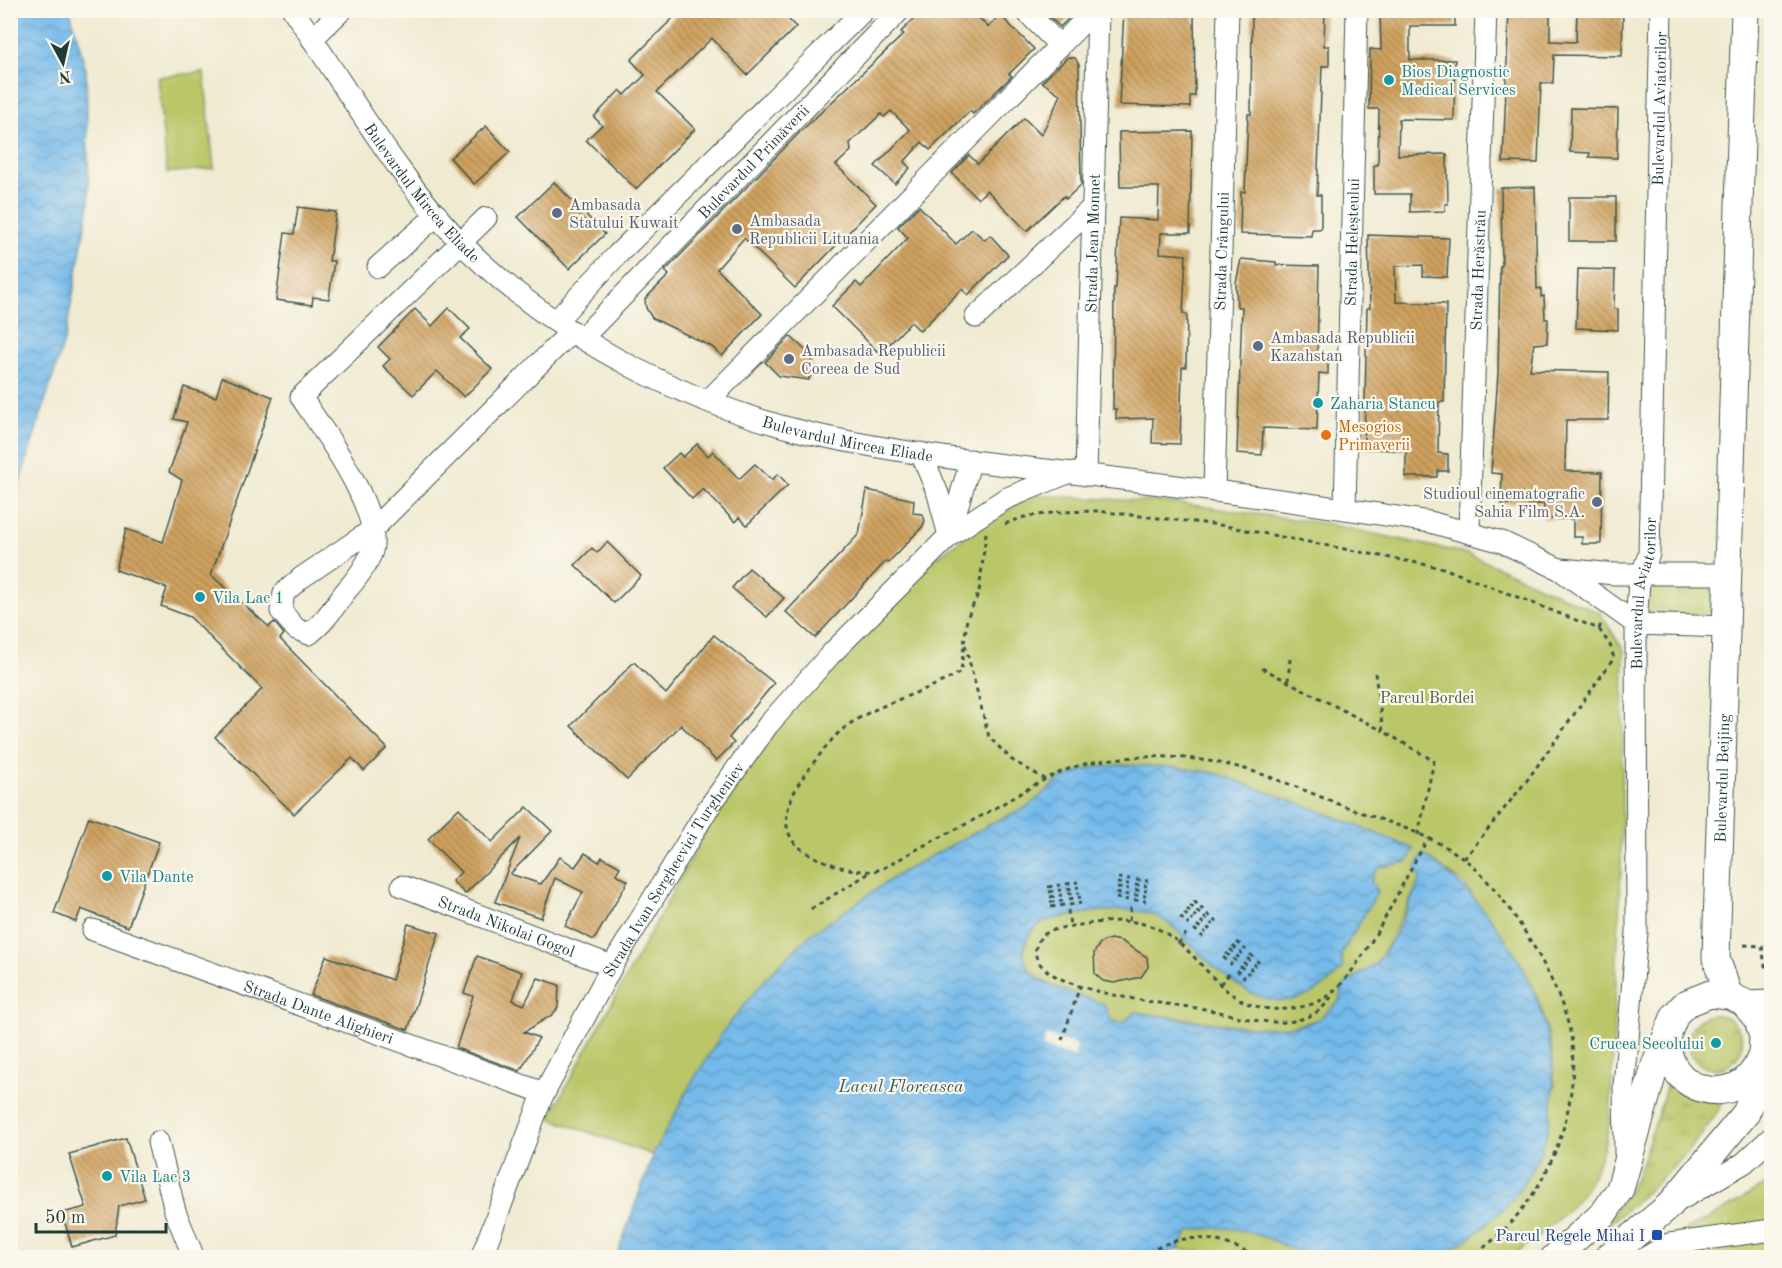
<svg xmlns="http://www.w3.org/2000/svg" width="1782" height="1268" viewBox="0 0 1782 1268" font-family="'Old Standard TT',serif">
<defs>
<pattern id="grass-tufts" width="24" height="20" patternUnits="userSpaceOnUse" patternTransform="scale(1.5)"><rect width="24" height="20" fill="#bac668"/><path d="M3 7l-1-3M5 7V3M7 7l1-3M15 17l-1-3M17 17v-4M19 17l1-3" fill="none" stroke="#97a256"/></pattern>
<pattern id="water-waves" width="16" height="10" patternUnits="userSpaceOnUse" patternTransform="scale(1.5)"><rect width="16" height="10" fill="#73b9ea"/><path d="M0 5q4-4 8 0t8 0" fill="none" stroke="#5e98be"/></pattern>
<pattern id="building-back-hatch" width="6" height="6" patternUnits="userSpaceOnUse" patternTransform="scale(1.5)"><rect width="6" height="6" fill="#cfa15f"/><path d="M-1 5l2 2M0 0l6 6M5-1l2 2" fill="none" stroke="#a7844f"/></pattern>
</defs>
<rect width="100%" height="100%" fill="#fbf7ec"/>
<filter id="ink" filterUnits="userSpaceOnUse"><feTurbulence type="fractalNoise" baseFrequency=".0167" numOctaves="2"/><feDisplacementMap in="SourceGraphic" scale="12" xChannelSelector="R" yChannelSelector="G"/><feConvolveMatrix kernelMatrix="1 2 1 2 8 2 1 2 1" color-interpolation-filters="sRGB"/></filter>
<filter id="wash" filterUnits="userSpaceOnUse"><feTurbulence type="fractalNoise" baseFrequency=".008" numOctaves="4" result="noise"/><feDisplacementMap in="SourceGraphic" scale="24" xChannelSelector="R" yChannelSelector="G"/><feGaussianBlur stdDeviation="1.35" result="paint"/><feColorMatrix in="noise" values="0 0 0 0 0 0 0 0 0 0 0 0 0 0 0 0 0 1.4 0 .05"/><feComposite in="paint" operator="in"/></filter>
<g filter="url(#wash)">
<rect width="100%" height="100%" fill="#f0ead1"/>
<!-- grass -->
<g fill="url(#grass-tufts)" stroke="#6c824e" stroke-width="1.5">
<polygon points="1655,583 1710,587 1713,592 1712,611 1704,615 1648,613 1644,607 1647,586"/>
<circle cx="1715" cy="1042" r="27"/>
<path d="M1669,1076L1726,1098C1694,1154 1652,1189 1603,1229L1636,1178L1658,1115Z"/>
</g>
<!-- park -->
<g fill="#bac668" stroke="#6c824e" stroke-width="1.5">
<polygon points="204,72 214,168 167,173 157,77"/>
<path d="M1034,495L1177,503L1328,524L1468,554L1600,613L1624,651L1621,870L1610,1121C1605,1142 1600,1163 1589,1183C1574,1210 1536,1237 1512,1257H1428L1453,1247L1486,1226L1555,1086L1551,1045L1543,1014L1534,988L1517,958L1464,884L1424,854L1420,880L1380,959L1339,1002L1317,1020L1284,1028L1251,1027L1135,1012L1123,1023L1112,1021L1104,1004C1076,993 1011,983 1026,941C1031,928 1041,922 1053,919C1083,913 1128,903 1157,916C1173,924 1182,936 1194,948C1242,995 1289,1028 1343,968L1341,954L1378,891L1370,881L1378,868L1406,862L1355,826L1336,817L1215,773L1175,767L1119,765L1091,768L1061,779L1026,808L996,821L902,872L810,935L767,977L691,1084L653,1155L549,1118L728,791L785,712L925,566L975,529Z"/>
<polygon points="1771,1181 1771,1251 1727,1257 1668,1257 1667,1240 1719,1213"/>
<polygon points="1226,1226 1266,1237 1311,1257 1208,1257 1199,1251 1178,1249 1189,1231"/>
</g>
<!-- water -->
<g fill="url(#water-waves)" stroke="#497b8f" stroke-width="1.5">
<polygon points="11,10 70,11 86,70 89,204 65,338 11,510"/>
<path d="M1119,765L1175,767L1215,773L1336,817L1414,849L1407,862L1378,868L1371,881L1378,891L1341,954L1343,968C1288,1029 1242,995 1194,948C1182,936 1173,924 1157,916C1130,904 1081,913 1053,919C1041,922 1031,928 1026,941C1011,983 1076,993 1104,1004L1112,1021L1123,1023L1135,1012C1176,1018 1283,1039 1318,1019C1325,1015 1332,1007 1339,1002C1340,976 1364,977 1378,961C1395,941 1409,904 1420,880L1416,866L1423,854C1531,928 1609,1100 1503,1209C1484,1228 1455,1253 1428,1257C1414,1260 1321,1260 1310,1257C1300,1254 1290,1248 1281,1244C1249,1229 1223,1224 1189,1231L1178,1249L1156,1258H616L653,1155L691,1084L724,1030L767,977L810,935L902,872L996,821L1026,808L1061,779L1091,768Z"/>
</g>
<!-- pier -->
<polygon fill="#f0ead1" points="1046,1035 1077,1045 1074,1057 1042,1047"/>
<g id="blocks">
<!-- building -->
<g fill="url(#building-back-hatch)">
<polygon points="681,10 779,10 796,27 747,75 712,38 657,92 695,129 636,189 586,140 602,125 594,117 620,90 625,95 645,75 631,60"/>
<polygon points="923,10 971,10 988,27 1000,15 1034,49 1009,74 1012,76 973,114 970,111 930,150 922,142 904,162 910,168 895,184 875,166 910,130 891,111 884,117 881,114 850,143 851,151 836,165 876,204 795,288 744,238 717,269 762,314 722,356 712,347 652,318 646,308 645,299 669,275 665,271 800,132 904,34 901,32"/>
<polygon points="1043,10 1077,10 1060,27"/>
<polygon points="1124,10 1194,10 1195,96 1190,96 1190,107 1119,105"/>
<polygon points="1252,10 1325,10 1324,46 1329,46 1329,66 1322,66 1317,195 1321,195 1321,229 1312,229 1311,236 1240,234 1241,192 1245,192 1248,114 1251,114"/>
<polygon points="1380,10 1455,10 1455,26 1410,26 1410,60 1455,60 1454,120 1399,119 1398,155 1447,154 1448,204 1445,204 1445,211 1410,212 1410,194 1374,194 1374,165 1378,165 1379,109 1369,109 1370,49 1381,50"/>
<polygon points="1509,10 1550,10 1550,41 1576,42 1577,10 1623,10 1622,56 1554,55 1553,83 1541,83 1538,163 1503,162"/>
<polygon points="1068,57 1075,58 1079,65 1081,185 1066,199 1064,196 1027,231 987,190 978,199 952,173 969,155 978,164 1024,118 1041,135 1061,95 1042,82"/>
<polygon points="1571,108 1618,109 1617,158 1589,157 1590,153 1570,152"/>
<polygon points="486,126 510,152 474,184 450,158"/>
<polygon points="1192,131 1190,233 1161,233 1160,253 1186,255 1183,314 1187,314 1186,367 1182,367 1180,444 1152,443 1153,418 1116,419 1116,409 1113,409 1114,288 1116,288 1119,218 1158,220 1159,187 1120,187 1119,132"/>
<polygon points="554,182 605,234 569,269 518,217"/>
<polygon points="1535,187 1537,289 1541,288 1541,297 1544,296 1545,319 1548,319 1547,343 1534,344 1530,370 1609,372 1608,420 1566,420 1565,471 1602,472 1601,544 1582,544 1582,537 1573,537 1573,519 1543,519 1544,504 1501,504 1502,474 1491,473 1498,374 1500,266 1502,266 1501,188"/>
<rect x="1569" y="197" width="47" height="44"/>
<polygon points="919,206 956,244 972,229 985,240 990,235 1008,255 968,295 962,289 920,331 911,322 880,354 832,306 856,282 861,287 908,238 898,227"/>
<polygon points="298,207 336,212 329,261 334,261 329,299 313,297 312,305 276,300 285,233 294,234"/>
<polygon points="1368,235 1449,238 1447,277 1423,276 1423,265 1395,266 1396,302 1446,304 1444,402 1439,402 1438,453 1448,454 1448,471 1438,471 1437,477 1406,477 1406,450 1364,449 1367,308 1370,308"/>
<polygon points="1241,259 1276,262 1276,265 1319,266 1317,360 1328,360 1328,374 1319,373 1317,430 1263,428 1262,455 1237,453 1242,307 1237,307 1236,283"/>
<polygon points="1578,269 1615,270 1614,309 1618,309 1618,330 1576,328"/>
<polygon points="449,308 470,329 460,338 492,369 464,397 437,371 413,395 383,366 390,359 378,347 415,309 432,326"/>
<polygon points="790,336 813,357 809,380 779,376 765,362"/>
<polygon points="222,377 273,397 211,575 269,627 274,622 284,634 280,639 387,748 364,771 352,758 294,814 215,737 262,689 190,617 161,606 167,588 116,570 126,529 163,542 182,480 169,472 187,422 174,419 184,387 216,397"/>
<polygon points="697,444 708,456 713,451 739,479 755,464 772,480 778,474 788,485 747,525 739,517 735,522 703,489 692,499 663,468 679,453 683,457"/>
<polygon points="867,490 914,500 913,513 922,514 925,520 923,526 888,563 886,561 815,638 786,612 859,534"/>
<polygon points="607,542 641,576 614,603 575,565 592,548 597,553"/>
<polygon points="749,568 784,598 767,617 732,588"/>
<polygon points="714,635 774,683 729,738 734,743 716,761 681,725 627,780 571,726 634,662 666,694"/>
<polygon points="527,807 552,831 510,874 541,884 560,857 575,867 585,853 599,862 602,857 620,867 616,874 628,881 594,940 565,926 583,892 555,878 541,918 495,902 520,838 465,894 452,881 461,872 428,839 459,808 492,842"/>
<polygon points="89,817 159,842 128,927 81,909 76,922 54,913"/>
<polygon points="408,924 439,933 408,1030 311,995 326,956 392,980"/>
<polygon points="1110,939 1121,941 1147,957 1148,967 1141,977 1114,983 1103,981 1095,974 1094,953 1100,943"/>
<polygon points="477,956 522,972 513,1000 524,1005 538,978 559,985 558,1008 552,1015 524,1032 539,1038 520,1071 456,1048 473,996 464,993"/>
<polygon points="126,1138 145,1199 119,1206 115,1235 72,1247 62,1213 86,1207 69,1154"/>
</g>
</g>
</g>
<g filter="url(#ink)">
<use href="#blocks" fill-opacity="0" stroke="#3e574c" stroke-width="1.5"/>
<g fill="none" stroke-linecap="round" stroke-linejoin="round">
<!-- minor casing -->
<g stroke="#3e574c" stroke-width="23">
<g id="minor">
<path id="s1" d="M293,10C352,96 405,193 483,264C572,345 691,405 808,433C900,454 996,464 1089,475C1203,489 1317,504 1430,522L1502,542L1559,569L1636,624L1725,627"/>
<polyline points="1025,10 1060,46"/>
<polyline points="312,39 342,10"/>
<path d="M486,218L301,397C323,430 386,515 371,554C365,568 355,581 345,592C334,607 324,623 309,634L296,629L281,611L284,593L301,578L372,530L572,331"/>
<polyline points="378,267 437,215"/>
<polyline points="976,317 1093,207"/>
<polyline points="556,321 617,255 864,10"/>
<path id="s2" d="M582,338L900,10"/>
<polyline points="709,400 1095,10"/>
<polyline points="921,453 938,494 949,536"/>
<path id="s3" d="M1086,475L1098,10"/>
<path id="s4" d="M1214,491L1228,10"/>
<path id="s5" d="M1345,509L1357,10"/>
<path id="s6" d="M1469,530L1486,10"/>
<polyline points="949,535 971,460"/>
<polyline points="1561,569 1615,574 1726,574"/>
<path id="s7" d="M402,886L612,966"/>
<path id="s8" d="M93,930L544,1093"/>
<polyline points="1743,1002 1772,1001"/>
<polyline points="158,1142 175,1211 194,1258"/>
<path id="s9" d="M1625,1153L1624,1087L1637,932L1636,624L1639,582L1649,554L1661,10"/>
<polyline points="1678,1201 1744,1163 1772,1137"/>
<path id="s10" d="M481,1258L542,1097L612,966L707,810L768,725L830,655L949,536L1005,499L1065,474"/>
<polyline points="1645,1258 1669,1244 1772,1230"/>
</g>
</g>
<!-- major casing -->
<g stroke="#3e574c" stroke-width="29">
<g id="major">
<path id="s11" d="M1729,996L1716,958L1745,10"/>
<path d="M1668,1033C1659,1092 1739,1114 1760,1059"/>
<polyline points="1554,1258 1604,1213 1620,1189 1655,1066 1675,1015 1685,1004 1710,994 1729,996 1743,1002 1758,1020 1763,1037 1761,1075 1746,1113 1670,1205 1607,1258"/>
</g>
</g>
<!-- path -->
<g stroke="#3e574c" stroke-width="3" stroke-dasharray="4.5 4.5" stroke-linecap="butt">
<polyline points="1005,524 1024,517 1059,512 1097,511 1220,525 1443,568 1599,629 1602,621"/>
<path d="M986,533L979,592L967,618L961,672C924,694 877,702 843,729C832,738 823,751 814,762C807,772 799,781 794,793C787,808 782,825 793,841C804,857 852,874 872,871C885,870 900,858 912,852C937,838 964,826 990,811C1024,792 1055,769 1094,762C1148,752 1209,756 1261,774C1291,784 1320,797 1349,808C1387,822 1430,834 1463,858C1506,890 1567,991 1572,1044C1579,1126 1539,1213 1469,1258"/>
<polyline points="965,645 989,737 1012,760 1045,779"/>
<polyline points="1262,668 1383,731"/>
<polyline points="1375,673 1383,731 1434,761 1418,835"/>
<polyline points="1288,681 1290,659"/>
<polyline points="1464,859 1528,779 1614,658 1610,645 1599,629"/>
<polyline points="1118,878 1130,879"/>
<polyline points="1136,880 1148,881"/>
<polyline points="1117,883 1129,884"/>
<polyline points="1066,884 1078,882"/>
<polyline points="1135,885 1147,886"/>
<polyline points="1048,887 1060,885"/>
<polyline points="1117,888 1129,889"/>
<polyline points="1067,889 1079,887"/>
<polyline points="1135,890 1147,891"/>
<polyline points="1049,892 1061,890"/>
<polyline points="1116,893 1129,895"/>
<polyline points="1068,894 1080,893"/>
<polyline points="1134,895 1146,896"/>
<polyline points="1050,897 1062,895"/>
<polyline points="1116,898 1128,900"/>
<polyline points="1069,899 1081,897"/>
<polyline points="1134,900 1146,901"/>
<polyline points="1194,901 1203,910"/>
<polyline points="1050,902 1063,901"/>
<polyline points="1069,905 1081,903"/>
<polyline points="1190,905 1200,914"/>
<polyline points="1051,907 1064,905"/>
<polyline points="811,909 871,872"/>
<polyline points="1187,909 1196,917"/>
<polyline points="1068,910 1070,926"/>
<polyline points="1184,913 1193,921"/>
<polyline points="1207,914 1217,922"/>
<polyline points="1180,917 1189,925"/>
<polyline points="1204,917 1213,925"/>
<polyline points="1129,921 1131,905"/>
<polyline points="1201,921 1210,930"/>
<polyline points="1197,925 1206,933"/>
<polyline points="1194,929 1203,937"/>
<polyline points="1237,942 1246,950"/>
<polyline points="1178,944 1188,931"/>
<polyline points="1744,945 1762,946 1765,966 1772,966"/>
<polyline points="1233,946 1242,954"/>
<polyline points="1230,949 1239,958"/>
<polyline points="1226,953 1236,961"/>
<polyline points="1250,954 1259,963"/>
<polyline points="1223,957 1232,965"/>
<polyline points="1247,958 1256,966"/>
<polyline points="1243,962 1252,970"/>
<polyline points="1240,966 1249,974"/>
<polyline points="1236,970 1245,978"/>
<polyline points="1220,984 1231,972"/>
<path d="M1335,989C1326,1011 1308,1020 1285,1022C1258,1024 1232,1014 1205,1009C1179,1005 1009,991 1039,940C1046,928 1068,927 1080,925C1107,921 1135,917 1160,930C1207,954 1220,1014 1286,1009C1299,1008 1314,1005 1325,998C1365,971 1401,881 1428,839"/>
<polyline points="1062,1040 1080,986"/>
<path d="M1141,1258C1179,1229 1219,1235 1257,1258"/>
</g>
<!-- minor -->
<use href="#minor" stroke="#fff" stroke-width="21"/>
<!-- major -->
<use href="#major" stroke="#fff" stroke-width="27"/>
</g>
</g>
<!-- markers -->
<g fill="#0f9aa8" stroke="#fbf7ec" stroke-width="2">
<circle cx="1389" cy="80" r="6"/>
<circle cx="1318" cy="403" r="6"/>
<circle cx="200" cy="597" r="6"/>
<circle cx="107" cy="876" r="6"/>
<circle cx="1716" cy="1043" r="6"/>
<circle cx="107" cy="1176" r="6"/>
</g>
<g fill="#5c6f8a" stroke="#fbf7ec" stroke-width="2">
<circle cx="557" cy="213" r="6"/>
<circle cx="737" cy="229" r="6"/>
<circle cx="1258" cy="346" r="6"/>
<circle cx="789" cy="359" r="6"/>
<circle cx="1597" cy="502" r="6"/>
</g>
<circle fill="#e8710a" stroke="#fbf7ec" stroke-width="2" cx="1326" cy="435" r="6"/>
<rect fill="#1a4fb4" stroke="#fbf7ec" stroke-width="2" x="1651" y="1229" width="12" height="12" rx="3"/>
<g text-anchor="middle" stroke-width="4.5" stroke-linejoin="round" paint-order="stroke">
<!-- culture labels -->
<g font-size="16" fill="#0d838f" stroke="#fbf7ec" text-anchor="start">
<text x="1401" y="77">Bios Diagnostic<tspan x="1401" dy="18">Medical Services</tspan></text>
<text x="1330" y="409">Zaharia Stancu</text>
<text x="212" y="603">Vila Lac 1</text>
<text x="119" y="882">Vila Dante</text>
<text x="1704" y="1049" text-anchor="end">Crucea Secolului</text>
<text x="119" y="1182">Vila Lac 3</text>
</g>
<!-- street labels -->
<g font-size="16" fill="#1f3d34" stroke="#fbf7ec">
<text dy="6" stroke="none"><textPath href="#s9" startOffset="1047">Bulevardul Aviatorilor</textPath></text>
<text dy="6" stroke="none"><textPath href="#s2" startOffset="246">Bulevardul Primăverii</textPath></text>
<text dy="6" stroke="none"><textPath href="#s1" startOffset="224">Bulevardul Mircea Eliade</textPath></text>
<text dy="6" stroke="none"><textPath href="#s5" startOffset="267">Strada Heleșteului</textPath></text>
<text dy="6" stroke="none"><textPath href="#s3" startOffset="232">Strada Jean Monnet</textPath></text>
<text dy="6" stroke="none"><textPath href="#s4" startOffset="240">Strada Crângului</textPath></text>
<text dy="6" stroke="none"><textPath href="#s6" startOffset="260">Strada Herăstrău</textPath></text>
<text dy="6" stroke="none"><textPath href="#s1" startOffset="728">Bulevardul Mircea Eliade</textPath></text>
<text dy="6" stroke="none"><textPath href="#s9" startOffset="561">Bulevardul Aviatorilor</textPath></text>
<text dy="6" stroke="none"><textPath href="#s11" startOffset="220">Bulevardul Beijing</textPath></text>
<text dy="6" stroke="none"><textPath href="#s10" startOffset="435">Strada Ivan Sergheevici Turgheniev</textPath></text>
<text dy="6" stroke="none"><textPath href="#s7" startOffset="112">Strada Nikolai Gogol</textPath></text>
<text dy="6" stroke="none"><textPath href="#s8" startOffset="240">Strada Dante Alighieri</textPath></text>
</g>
<!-- service labels -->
<g font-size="16" fill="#4e5e75" stroke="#fbf7ec" text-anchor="start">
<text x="569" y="210">Ambasada<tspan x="569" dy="18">Statului Kuwait</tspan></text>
<text x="749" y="226">Ambasada<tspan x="749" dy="18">Republicii Lituania</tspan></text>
<text x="1270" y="343">Ambasada Republicii<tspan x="1270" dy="18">Kazahstan</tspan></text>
<text x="801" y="356">Ambasada Republicii<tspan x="801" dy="18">Coreea de Sud</tspan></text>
<text x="1585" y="499" text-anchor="end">Studioul cinematografic<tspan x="1585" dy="18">Sahia Film S.A.</tspan></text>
</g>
<!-- food labels -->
<g font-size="16" fill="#c56008" stroke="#fbf7ec" text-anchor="start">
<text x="1338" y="432">Mesogios<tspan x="1338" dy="18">Primaverii</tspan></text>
</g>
<!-- park labels -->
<g font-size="16" fill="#465f41" stroke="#fbf7ec">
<text x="1427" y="703">Parcul Bordei</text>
</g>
<!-- transit labels -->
<g font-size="16" fill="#164399" stroke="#fbf7ec" text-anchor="end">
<text x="1645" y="1241">Parcul Regele Mihai I</text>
</g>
<!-- water labels -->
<g font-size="18" font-style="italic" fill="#345c62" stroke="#fbf7ec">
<text x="901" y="1092">Lacul Floreasca</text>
</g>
</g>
<!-- margin -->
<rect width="1782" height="1268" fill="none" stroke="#fbf7ec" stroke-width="36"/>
<!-- north arrow -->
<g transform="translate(63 63) rotate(172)" stroke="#fbf7ec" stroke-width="4.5" paint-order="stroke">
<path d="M0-4.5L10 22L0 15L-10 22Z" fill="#1f3d34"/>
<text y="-9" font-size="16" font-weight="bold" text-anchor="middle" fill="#1f3d34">N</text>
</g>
<!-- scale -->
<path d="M36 1223v9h130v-9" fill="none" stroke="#1f3d34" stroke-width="3"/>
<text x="45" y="1223" font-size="18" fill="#1f3d34" stroke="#fbf7ec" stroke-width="4.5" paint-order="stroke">50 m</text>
</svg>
